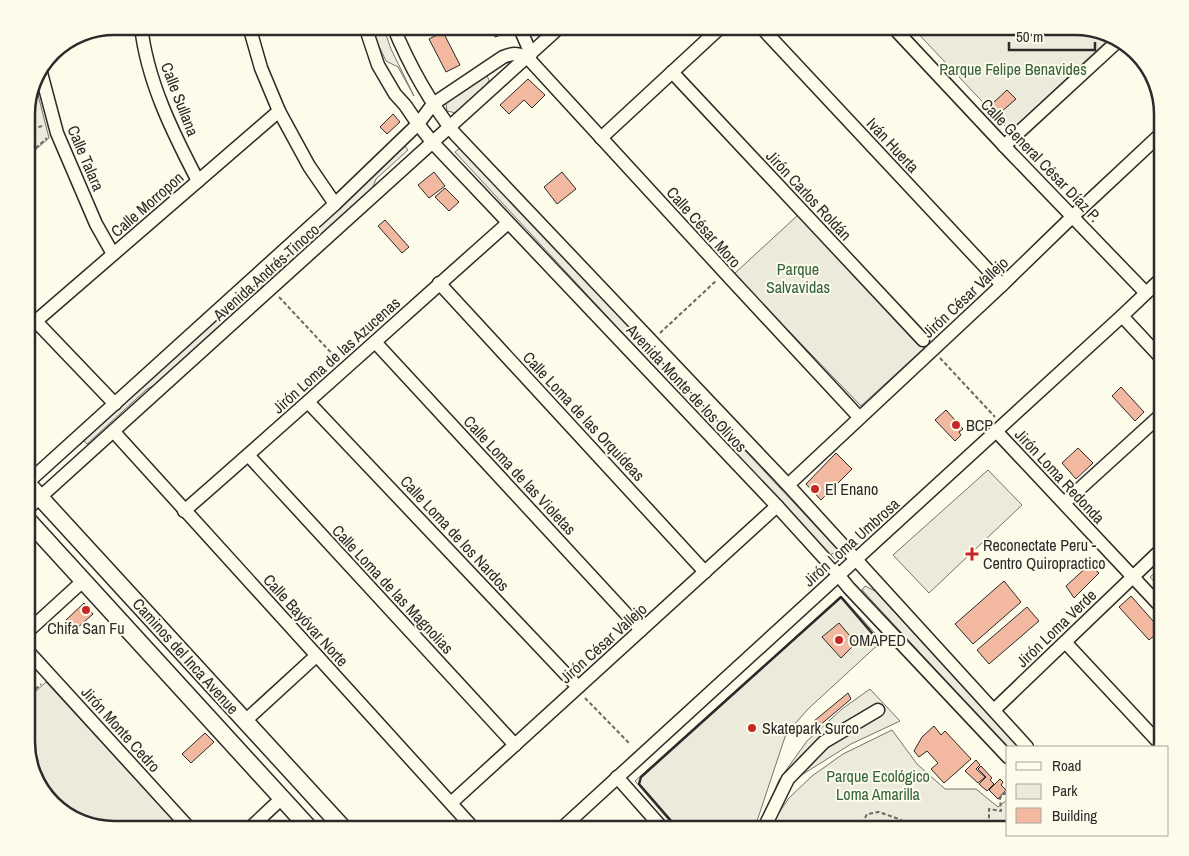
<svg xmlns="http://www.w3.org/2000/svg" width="1189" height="856" viewBox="0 0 1189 856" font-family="'Archivo Narrow',sans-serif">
<rect width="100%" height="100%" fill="#fdfbea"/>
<!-- green -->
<g fill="#ecebdb" stroke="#74746e">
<polygon points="372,26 383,26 391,49 414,96 398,67 386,61 376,40"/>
<polygon points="911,26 1076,26 1110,38 1010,131"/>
<polygon points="487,76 489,80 486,86 456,113 447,111 446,103 449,99 480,77"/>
<polygon points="34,79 49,138 26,158 26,108"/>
<polygon points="404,145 408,150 376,179 371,192 160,383 147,389 87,444 82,439"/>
<polygon points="461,147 838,550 829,556 455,152"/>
<polygon points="798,215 924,348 861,406 734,274"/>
<polygon points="1163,566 1163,591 1150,577"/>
<polygon points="865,586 875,591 1018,747 1008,748 862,590"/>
<polygon points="841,596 882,641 808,709 786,734 754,830 677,830 635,781"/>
<polygon points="46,682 182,830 113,830 61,812 35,781 26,748 26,700"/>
<polygon points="892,730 917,764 945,789 976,789 998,807 1008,799 1008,830 767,830 789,798 812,776 843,754"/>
</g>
<!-- parking -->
<g fill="#eceadb" stroke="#74746e">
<polygon points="988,470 1022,505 929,593 893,555"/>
<polygon points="870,689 900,721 851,744 792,781 759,826 779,780 807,741 842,709"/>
</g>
<!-- building -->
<g fill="#f2b8a0" stroke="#2b2b2b">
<polygon points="491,26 504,26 507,33 495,37"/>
<polygon points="443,32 460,65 446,72 429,39"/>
<polygon points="528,79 545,95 532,108 524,100 509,114 500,105"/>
<polygon points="1007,90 1016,99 1000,113 992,104"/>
<polygon points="393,114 400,122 387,134 380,127"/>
<polygon points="434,172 445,186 429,198 418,185"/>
<polygon points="562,172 576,189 557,204 544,187"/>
<polygon points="445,188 459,202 449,211 435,197"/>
<polygon points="385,220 409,247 402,253 378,226"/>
<polygon points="1121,387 1144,412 1135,421 1112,396"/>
<polygon points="946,410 963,429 959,432 961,435 955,441 935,420"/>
<polygon points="1078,448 1093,463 1076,479 1062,463"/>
<polygon points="836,453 852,469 821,500 806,484"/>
<polygon points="1089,565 1099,573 1074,598 1066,586"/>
<polygon points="1004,581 1021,602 973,644 955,624"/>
<polygon points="1131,596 1161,630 1149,640 1119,607"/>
<polygon points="84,603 93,614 75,630 66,620"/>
<polygon points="1027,607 1039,621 989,664 977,650"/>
<polygon points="839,623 856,643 841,658 822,637"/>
<polygon points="848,693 851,699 819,726 814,721"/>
<polygon points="934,726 941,735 945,731 971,759 944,783 931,769 938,763 927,751 919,757 914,751 922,737"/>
<polygon points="205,733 214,742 191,763 182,754"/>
<polygon points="976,760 980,765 976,769 985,777 978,783 965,771"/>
<polygon points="981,766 992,778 990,780 994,784 987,791 979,784 986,777 978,769"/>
<polygon points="1000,779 1003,782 1001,785 1006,790 998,799 989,790"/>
<polygon points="280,823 287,830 273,830"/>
</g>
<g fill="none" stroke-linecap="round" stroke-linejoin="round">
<!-- minor casing -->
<g stroke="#2b2b2b" stroke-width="15">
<g id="minor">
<path d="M141,26C147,81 173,133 198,181"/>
<polyline points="249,26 261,68 279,111 309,166 335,204"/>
<polyline points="365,26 378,65 395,94 405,105 418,124 433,143 777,506 826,560 849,588 1008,757"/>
<path d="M393,26C409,65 429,101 455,134L788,485L1027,747"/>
<polyline points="519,26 531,54"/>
<polyline points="760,26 1002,285"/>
<polyline points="892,26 1010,152 1146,293"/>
<polyline points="40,69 57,133 96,224 113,254"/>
<polyline points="672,72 923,340"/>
<polyline points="601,138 722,26"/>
<polyline points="1004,146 1118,41"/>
<polyline points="439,283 705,572"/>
<polyline points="26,311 115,404"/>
<polyline points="1122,316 1163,360"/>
<polyline points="36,321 279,111"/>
<polyline points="375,342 641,630"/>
<polyline points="308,402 578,687"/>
<polyline points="996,431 1163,609"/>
<polyline points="114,432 475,830"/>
<polyline points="248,455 515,745"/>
<path d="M26,484L335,204L418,124L433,104L503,57C513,53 516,53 527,57L729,277L859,417"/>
<polyline points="788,485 1002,285 1072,217 1163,132"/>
<polyline points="1064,503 1163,413"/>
<polyline points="26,510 561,26"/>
<path d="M184,511C293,416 400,319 508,223"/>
<polyline points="26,633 83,581"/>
<polyline points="1065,642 1162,746"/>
<polyline points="26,649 191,830"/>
<polyline points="994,710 1163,548"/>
<polyline points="245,721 316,656"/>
<polyline points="617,777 664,830"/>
<polyline points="451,803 777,506"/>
<polyline points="248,830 282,798"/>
<polyline points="560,830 1122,316 1163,277"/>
<polyline points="763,830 788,779 824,742 878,710"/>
</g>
</g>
<!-- major casing -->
<g stroke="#2b2b2b" stroke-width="19">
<g id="major">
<polyline points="26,482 345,830"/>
<polyline points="26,518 311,830"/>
</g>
</g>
<!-- path -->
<g stroke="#6a6964" stroke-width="2" stroke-dasharray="4 2.5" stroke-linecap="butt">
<polyline points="26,131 42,126"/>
<polyline points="26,141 29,135 28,131"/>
<polyline points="26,157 47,138"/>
<polyline points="279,297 337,359"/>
<polyline points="660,333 717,280"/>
<polyline points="940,358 995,417"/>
<polyline points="26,698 41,684"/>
<polyline points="585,698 629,743"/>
<polyline points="861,830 861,826 867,814 879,812 899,819 917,830"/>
<polyline points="972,830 976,824 989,824 989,809 1001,811 1000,798 1005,793 1008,795"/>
</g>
<!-- minor -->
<use href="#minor" stroke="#fdfbea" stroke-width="12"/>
<!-- major -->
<use href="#major" stroke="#fdfbea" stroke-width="16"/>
<!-- wall -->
<polyline stroke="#2b2b2b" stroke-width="2.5" points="679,830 639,784 641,777 841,597 877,639"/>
</g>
<!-- markers -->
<g fill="#c62828" stroke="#fdfbea" stroke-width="2">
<circle cx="956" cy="425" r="5"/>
<circle cx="815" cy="489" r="5"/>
<path d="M969.5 546.5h5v5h5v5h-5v5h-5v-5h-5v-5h5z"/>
<circle cx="86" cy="610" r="5"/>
<circle cx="839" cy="640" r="5"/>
<circle cx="752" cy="728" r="5"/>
</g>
<g text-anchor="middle" stroke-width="4" stroke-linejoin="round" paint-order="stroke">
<!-- park labels -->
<g font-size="16" fill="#34623c" stroke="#fdfbea">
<text x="1013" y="75">Parque Felipe Benavides</text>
<text x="798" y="275">Parque<tspan x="798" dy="18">Salvavidas</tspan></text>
<text x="878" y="782">Parque Ecológico<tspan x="878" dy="18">Loma Amarilla</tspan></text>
</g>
<!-- street labels -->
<g font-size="16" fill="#2b2b2b" stroke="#fdfbea">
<text transform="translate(180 99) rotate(69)" y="6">Calle Sullana</text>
<text transform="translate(893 145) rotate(47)" y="6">Iván Huerta</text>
<text transform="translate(86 158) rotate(67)" y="6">Calle Talara</text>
<text transform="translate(1041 160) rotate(46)" y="6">Calle General César Díaz P.</text>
<text transform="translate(809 195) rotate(47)" y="6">Jirón Carlos Roldán</text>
<text transform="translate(147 204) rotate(-41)" y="6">Calle Morropon</text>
<text transform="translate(704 227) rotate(48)" y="6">Calle César Moro</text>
<text transform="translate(266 272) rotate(-42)" y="6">Avenida Andrés Tinoco</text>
<text transform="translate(965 297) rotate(-43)" y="6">Jirón César Vallejo</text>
<text transform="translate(336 355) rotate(-42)" y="6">Jirón Loma de las Azucenas</text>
<text transform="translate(687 388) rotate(47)" y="6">Avenida Monte de los Olivos</text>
<text transform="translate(584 416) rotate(47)" y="6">Calle Loma de las Orquídeas</text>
<text transform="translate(520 475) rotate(47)" y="6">Calle Loma de las Violetas</text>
<text transform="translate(1060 476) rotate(47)" y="6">Jirón Loma Redonda</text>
<text transform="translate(455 533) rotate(47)" y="6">Calle Loma de los Nardos</text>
<text transform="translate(851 542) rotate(-42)" y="6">Jirón Loma Umbrosa</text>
<text transform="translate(393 589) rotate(47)" y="6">Calle Loma de las Magnolias</text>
<text transform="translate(306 620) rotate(48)" y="6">Calle Bayóvar Norte</text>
<text transform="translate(1056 628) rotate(-44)" y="6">Jirón Loma Verde</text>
<text transform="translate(603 643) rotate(-42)" y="6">Jirón César Vallejo</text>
<text transform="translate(186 656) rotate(48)" y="6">Caminos del Inca Avenue</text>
<text transform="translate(121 729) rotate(48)" y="6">Jirón Monte Cedro</text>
</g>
<!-- poi labels -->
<g font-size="16" fill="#2b2b2b" stroke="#fdfbea" text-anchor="start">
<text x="966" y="431">BCP</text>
<text x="825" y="495">El Enano</text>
<text x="983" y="551">Reconectate Peru -<tspan x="983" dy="18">Centro Quiropractico</tspan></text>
<text x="86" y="634" text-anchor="middle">Chifa San Fu</text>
<text x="849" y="646">OMAPED</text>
<text x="762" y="734">Skatepark Surco</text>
</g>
</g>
<!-- crop -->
<path d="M0 0H1189V856H0ZM114 35H1075A79 79 0 0 1 1154 114V742A79 79 0 0 1 1075 821H114A79 79 0 0 1 35 742V114A79 79 0 0 1 114 35Z" fill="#fdfbea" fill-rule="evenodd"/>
<path fill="none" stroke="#2b2b2b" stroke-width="2.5" d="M114 35H1075A79 79 0 0 1 1154 114V742A79 79 0 0 1 1075 821H114A79 79 0 0 1 35 742V114A79 79 0 0 1 114 35Z"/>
<!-- legend -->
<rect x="1006" y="746" width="162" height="90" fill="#fdfbea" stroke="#a9a89e"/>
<rect x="1016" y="762" width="25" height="8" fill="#fdfbea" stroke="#a9a89e"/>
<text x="1052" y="771" font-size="15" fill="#2b2b2b">Road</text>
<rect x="1016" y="784" width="25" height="15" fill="#ecebdb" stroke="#a9a89e"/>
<text x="1052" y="796" font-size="15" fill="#2b2b2b">Park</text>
<rect x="1016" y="808" width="25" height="15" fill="#f2b8a0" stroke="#a9a89e"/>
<text x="1052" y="821" font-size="15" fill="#2b2b2b">Building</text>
<!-- scale -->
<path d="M1009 42v8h86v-8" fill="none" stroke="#2b2b2b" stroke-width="2.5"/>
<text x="1016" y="42" font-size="15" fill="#2b2b2b" stroke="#fdfbea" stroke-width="4" paint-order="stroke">50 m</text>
</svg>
